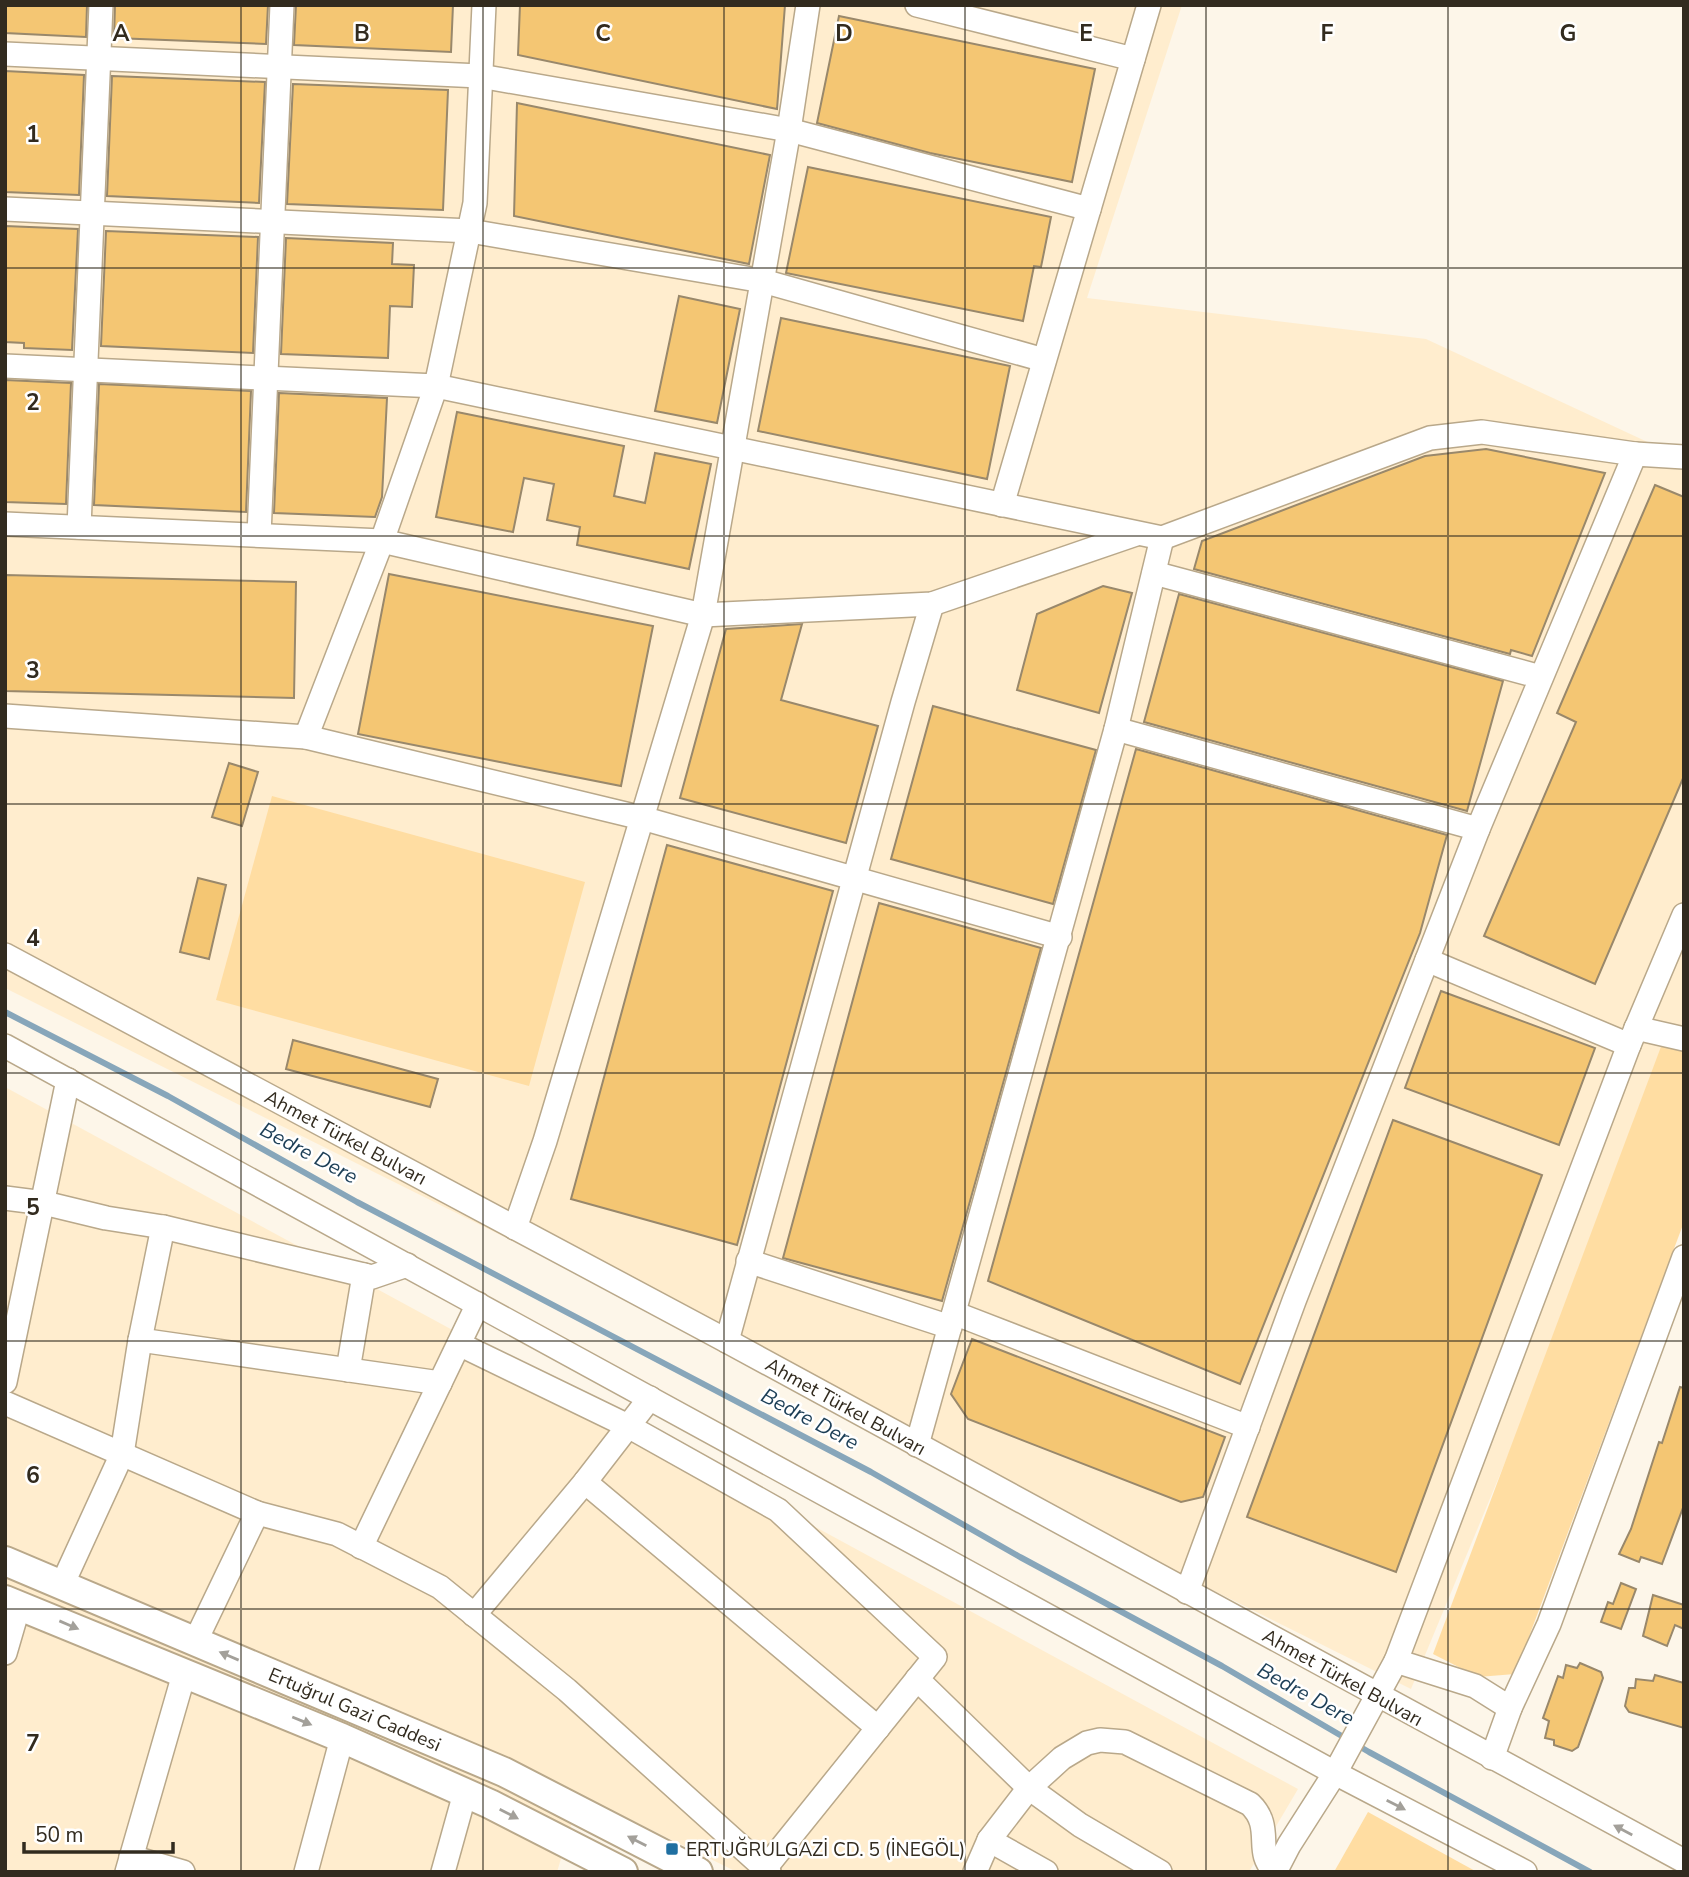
<svg xmlns="http://www.w3.org/2000/svg" width="1689" height="1877" viewBox="0 0 1689 1877" font-family="'Nunito Sans',sans-serif">
<rect width="100%" height="100%" fill="#fdf6e9"/>
<!-- built -->
<g fill="#ffedce">
<polygon points="5,5 1182,5 1087,298 1426,339 1684,459 1684,1031 1411,1689 5,988"/>
<polygon points="5,1087 1298,1789 1249,1872 737,1872 580,1795 557,1872 5,1872"/>
</g>
<!-- green -->
<g fill="#ffdda2">
<polygon points="272,796 585,882 529,1086 216,1000"/>
<polygon points="1662,1044 1684,1052 1684,1222 1515,1674 1478,1677 1433,1654"/>
<polygon points="1368,1812 1477,1872 1334,1872"/>
</g>
<g fill="none" stroke-linecap="round" stroke-linejoin="round">
<!-- stream -->
<polyline stroke="#87a6ba" stroke-width="6" points="5,1012 168,1096 357,1202 871,1472 1020,1557 1222,1666 1369,1752 1590,1872"/>
</g>
<!-- building -->
<g fill="#f4c673" stroke="#99886b" stroke-width="2">
<polygon points="5,5 87,5 86,37 5,33"/>
<polygon points="115,5 268,5 266,44 114,38"/>
<polygon points="296,5 453,5 451,52 294,45"/>
<polygon points="520,5 785,5 777,109 518,55"/>
<polygon points="839,16 1095,69 1072,182 930,153 817,123"/>
<polygon points="5,71 84,75 79,195 5,192"/>
<polygon points="112,76 265,82 259,203 107,196"/>
<polygon points="293,84 448,90 443,210 287,204"/>
<polygon points="517,103 770,155 749,264 514,216"/>
<polygon points="808,167 1051,217 1041,267 1034,266 1023,321 786,273"/>
<polygon points="5,226 78,229 72,350 24,348 24,343 5,342"/>
<polygon points="106,231 258,237 253,353 101,346"/>
<polygon points="286,238 393,243 392,264 414,265 412,307 390,306 388,358 281,354"/>
<polygon points="679,296 740,309 717,423 655,411"/>
<polygon points="781,318 1010,366 987,479 758,431"/>
<polygon points="5,380 71,383 66,504 5,502"/>
<polygon points="99,384 251,391 246,512 94,505"/>
<polygon points="279,393 387,398 382,497 375,517 274,513"/>
<polygon points="457,412 624,446 614,496 645,503 655,453 711,464 689,569 577,545 580,527 547,520 554,484 524,478 513,532 436,517"/>
<polygon points="1486,449 1605,473 1532,656 1511,650 1510,654 1194,569 1202,541 1425,456"/>
<polygon points="1655,485 1684,497 1684,776 1595,984 1484,936 1576,722 1557,713"/>
<polygon points="389,574 653,626 621,786 358,734"/>
<polygon points="5,575 296,582 294,698 5,691"/>
<polygon points="1103,586 1132,593 1099,713 1017,690 1037,614"/>
<polygon points="1179,594 1503,681 1467,811 1144,722"/>
<polygon points="802,624 781,700 878,726 846,843 680,798 726,629"/>
<polygon points="933,706 1096,750 1053,904 891,859"/>
<polygon points="1136,749 1447,835 1420,933 1240,1384 988,1281"/>
<polygon points="229,763 258,772 242,826 212,817"/>
<polygon points="667,845 833,891 737,1245 571,1199"/>
<polygon points="198,878 226,885 209,959 180,952"/>
<polygon points="879,903 1041,948 942,1301 783,1258"/>
<polygon points="1441,991 1595,1048 1559,1145 1405,1088"/>
<polygon points="293,1040 438,1079 430,1107 286,1069"/>
<polygon points="1393,1120 1542,1175 1396,1572 1247,1517"/>
<polygon points="972,1339 1225,1437 1203,1497 1181,1502 968,1419 951,1394"/>
<polygon points="1680,1387 1684,1388 1684,1505 1662,1564 1641,1557 1639,1562 1619,1554 1631,1529 1659,1442 1662,1443"/>
<polygon points="1621,1583 1636,1589 1621,1629 1601,1622 1608,1602 1613,1604"/>
<polygon points="1653,1595 1684,1605 1684,1629 1675,1625 1667,1646 1643,1636"/>
<polygon points="1580,1663 1601,1672 1603,1678 1578,1747 1572,1751 1554,1745 1554,1740 1545,1738 1549,1721 1543,1718 1558,1676 1563,1678 1566,1665 1577,1668"/>
<polygon points="1655,1675 1684,1683 1684,1728 1629,1712 1625,1706 1629,1688 1635,1688 1636,1679 1653,1681"/>
</g>
<g fill="none" stroke-linecap="round" stroke-linejoin="round">
<!-- minor casing -->
<g stroke="#b9a88a" stroke-width="26">
<g id="minor">
<polyline points="917,5 1133,59"/>
<polyline points="5,54 480,76 789,130 1089,209"/>
<polyline points="5,209 470,231 763,281 1044,360"/>
<polyline points="5,366 436,386 1162,538 1430,438 1482,432 1635,454"/>
<polyline points="1002,505 1149,5"/>
<polyline points="5,524 382,541 703,615 932,604 1136,534"/>
<polyline points="79,527 101,5"/>
<polyline points="259,535 282,5"/>
<polyline points="1154,573 1541,677"/>
<polyline points="5,716 306,737 382,541 436,386 475,203 484,5"/>
<polyline points="1116,729 1478,829"/>
<polyline points="306,737 642,818 1060,937"/>
<polyline points="5,955 727,1341 1684,1861"/>
<polyline points="1427,960 1629,1045"/>
<polyline points="1636,1028 1684,1039"/>
<polyline points="5,1046 1335,1773 1525,1872"/>
<polyline points="5,1198 44,1203 106,1218 163,1227 372,1277 407,1265"/>
<polyline points="515,1228 545,1141 703,615 789,130 808,5"/>
<polyline points="748,1261 950,1327"/>
<polyline points="954,1313 1248,1427"/>
<polyline points="140,1340 440,1383"/>
<polyline points="727,1341 903,702 932,604"/>
<polyline points="459,1344 628,1426 778,1510 935,1657 762,1872"/>
<polyline points="348,1370 364,1275"/>
<polyline points="5,1382 68,1080"/>
<polyline points="5,1403 257,1513 337,1534 440,1587 567,1690 769,1872"/>
<polyline points="917,1445 1116,729 1162,538"/>
<polyline points="585,1482 878,1728"/>
<polyline points="361,1547 478,1304"/>
<polyline points="62,1585 122,1454 140,1340 163,1227"/>
<polyline points="1187,1592 1294,1301 1478,829 1635,454 1684,457"/>
<polyline points="474,1615 585,1482 650,1398"/>
<polyline points="195,1642 257,1513"/>
<polyline points="5,1653 19,1605"/>
<polyline points="1396,1661 1475,1686 1510,1708"/>
<polyline points="917,1679 1029,1788 1080,1825 1160,1872"/>
<polyline points="1492,1758 1510,1708 1549,1624 1684,1257"/>
<polyline points="989,1840 1046,1872"/>
<polyline points="131,1857 183,1872"/>
<polyline points="127,1872 184,1674"/>
<polyline points="306,1872 342,1738"/>
<polyline points="443,1872 465,1793"/>
<path d="M975,1872L989,1840L1029,1788L1062,1758L1087,1743L1100,1740L1125,1742L1250,1804C1275,1828 1253,1852 1275,1871"/>
<polyline points="1275,1872 1289,1845 1335,1773 1396,1661 1629,1045 1684,915"/>
</g>
</g>
<!-- major casing -->
<g stroke="#b9a88a" stroke-width="32">
<g id="major">
<polyline points="5,1561 504,1772 698,1872"/>
<polyline points="5,1600 342,1738 490,1804 623,1872"/>
</g>
</g>
<!-- minor -->
<use href="#minor" stroke="#fff" stroke-width="23"/>
<!-- major -->
<use href="#major" stroke="#fff" stroke-width="28"/>
</g>
<!-- one-way arrows -->
<defs><path id="oneway-solid" d="M-6-.8H1V-3.2L6.5 0L1 3.2V.8H-6Z" transform="scale(1.75)"/></defs>
<g fill="#a3a09a">
<use href="#oneway-solid" transform="translate(69 1625) rotate(23)"/>
<use href="#oneway-solid" transform="translate(229 1656) rotate(-157)"/>
<use href="#oneway-solid" transform="translate(302 1721) rotate(22)"/>
<use href="#oneway-solid" transform="translate(1396 1805) rotate(27)"/>
<use href="#oneway-solid" transform="translate(509 1814) rotate(27)"/>
<use href="#oneway-solid" transform="translate(1623 1830) rotate(-152)"/>
<use href="#oneway-solid" transform="translate(637 1841) rotate(-153)"/>
</g>
<!-- grid -->
<path fill="none" stroke="#322b1f" stroke-width="2" stroke-opacity="0.55" d="M241,5V1872M483,5V1872M724,5V1872M965,5V1872M1206,5V1872M1448,5V1872M5,268H1684M5,536H1684M5,804H1684M5,1073H1684M5,1341H1684M5,1609H1684"/>
<!-- markers -->
<rect fill="#1f6fa1" stroke="#fff" stroke-width="2.5" x="665" y="1842" width="14" height="14" rx="3.5"/>
<g text-anchor="middle" stroke-width="5" stroke-linejoin="round" paint-order="stroke">
<!-- street labels -->
<g font-size="19" fill="#322b1f" stroke="#fff">
<text transform="translate(346 1137) rotate(28)" y="7">Ahmet Türkel Bulvarı</text>
<text transform="translate(846 1406) rotate(29)" y="7">Ahmet Türkel Bulvarı</text>
<text transform="translate(1343 1677) rotate(29)" y="7">Ahmet Türkel Bulvarı</text>
<text transform="translate(355 1709) rotate(23)" y="7">Ertuğrul Gazi Caddesi</text>
</g>
<!-- poi labels -->
<g font-size="19" fill="#322b1f" stroke="#fff" text-anchor="start">
<text x="686" y="1856">ERTUĞRULGAZİ CD. 5 (İNEGÖL)</text>
</g>
<!-- water labels -->
<g font-size="21" font-style="italic" fill="#1c3e56" stroke="#fff">
<text transform="translate(309 1153) rotate(28)" y="7">Bedre Dere</text>
<text transform="translate(810 1419) rotate(28)" y="7">Bedre Dere</text>
<text transform="translate(1306 1694) rotate(29)" y="7">Bedre Dere</text>
</g>
</g>
<g font-size="23" text-anchor="middle" font-weight="bold" fill="#322b1f" stroke="#fff" stroke-width="5" stroke-linejoin="round" paint-order="stroke">
<text x="121" y="41">A</text>
<text x="362" y="41">B</text>
<text x="603" y="41">C</text>
<text x="844" y="41">D</text>
<text x="1086" y="41">E</text>
<text x="1327" y="41">F</text>
<text x="1568" y="41">G</text>
<text x="33" y="142">1</text>
<text x="33" y="410">2</text>
<text x="33" y="678">3</text>
<text x="33" y="946">4</text>
<text x="33" y="1215">5</text>
<text x="33" y="1483">6</text>
<text x="33" y="1751">7</text>
</g>
<!-- border -->
<rect width="1689" height="1877" fill="none" stroke="#322b1f" stroke-width="14"/>
<!-- scale -->
<path d="M24 1842v10h149v-10" fill="none" stroke="#322b1f" stroke-width="3.5"/>
<text x="35" y="1842" font-size="21" fill="#322b1f" stroke="#ffffff" stroke-width="5" paint-order="stroke">50 m</text>
</svg>
